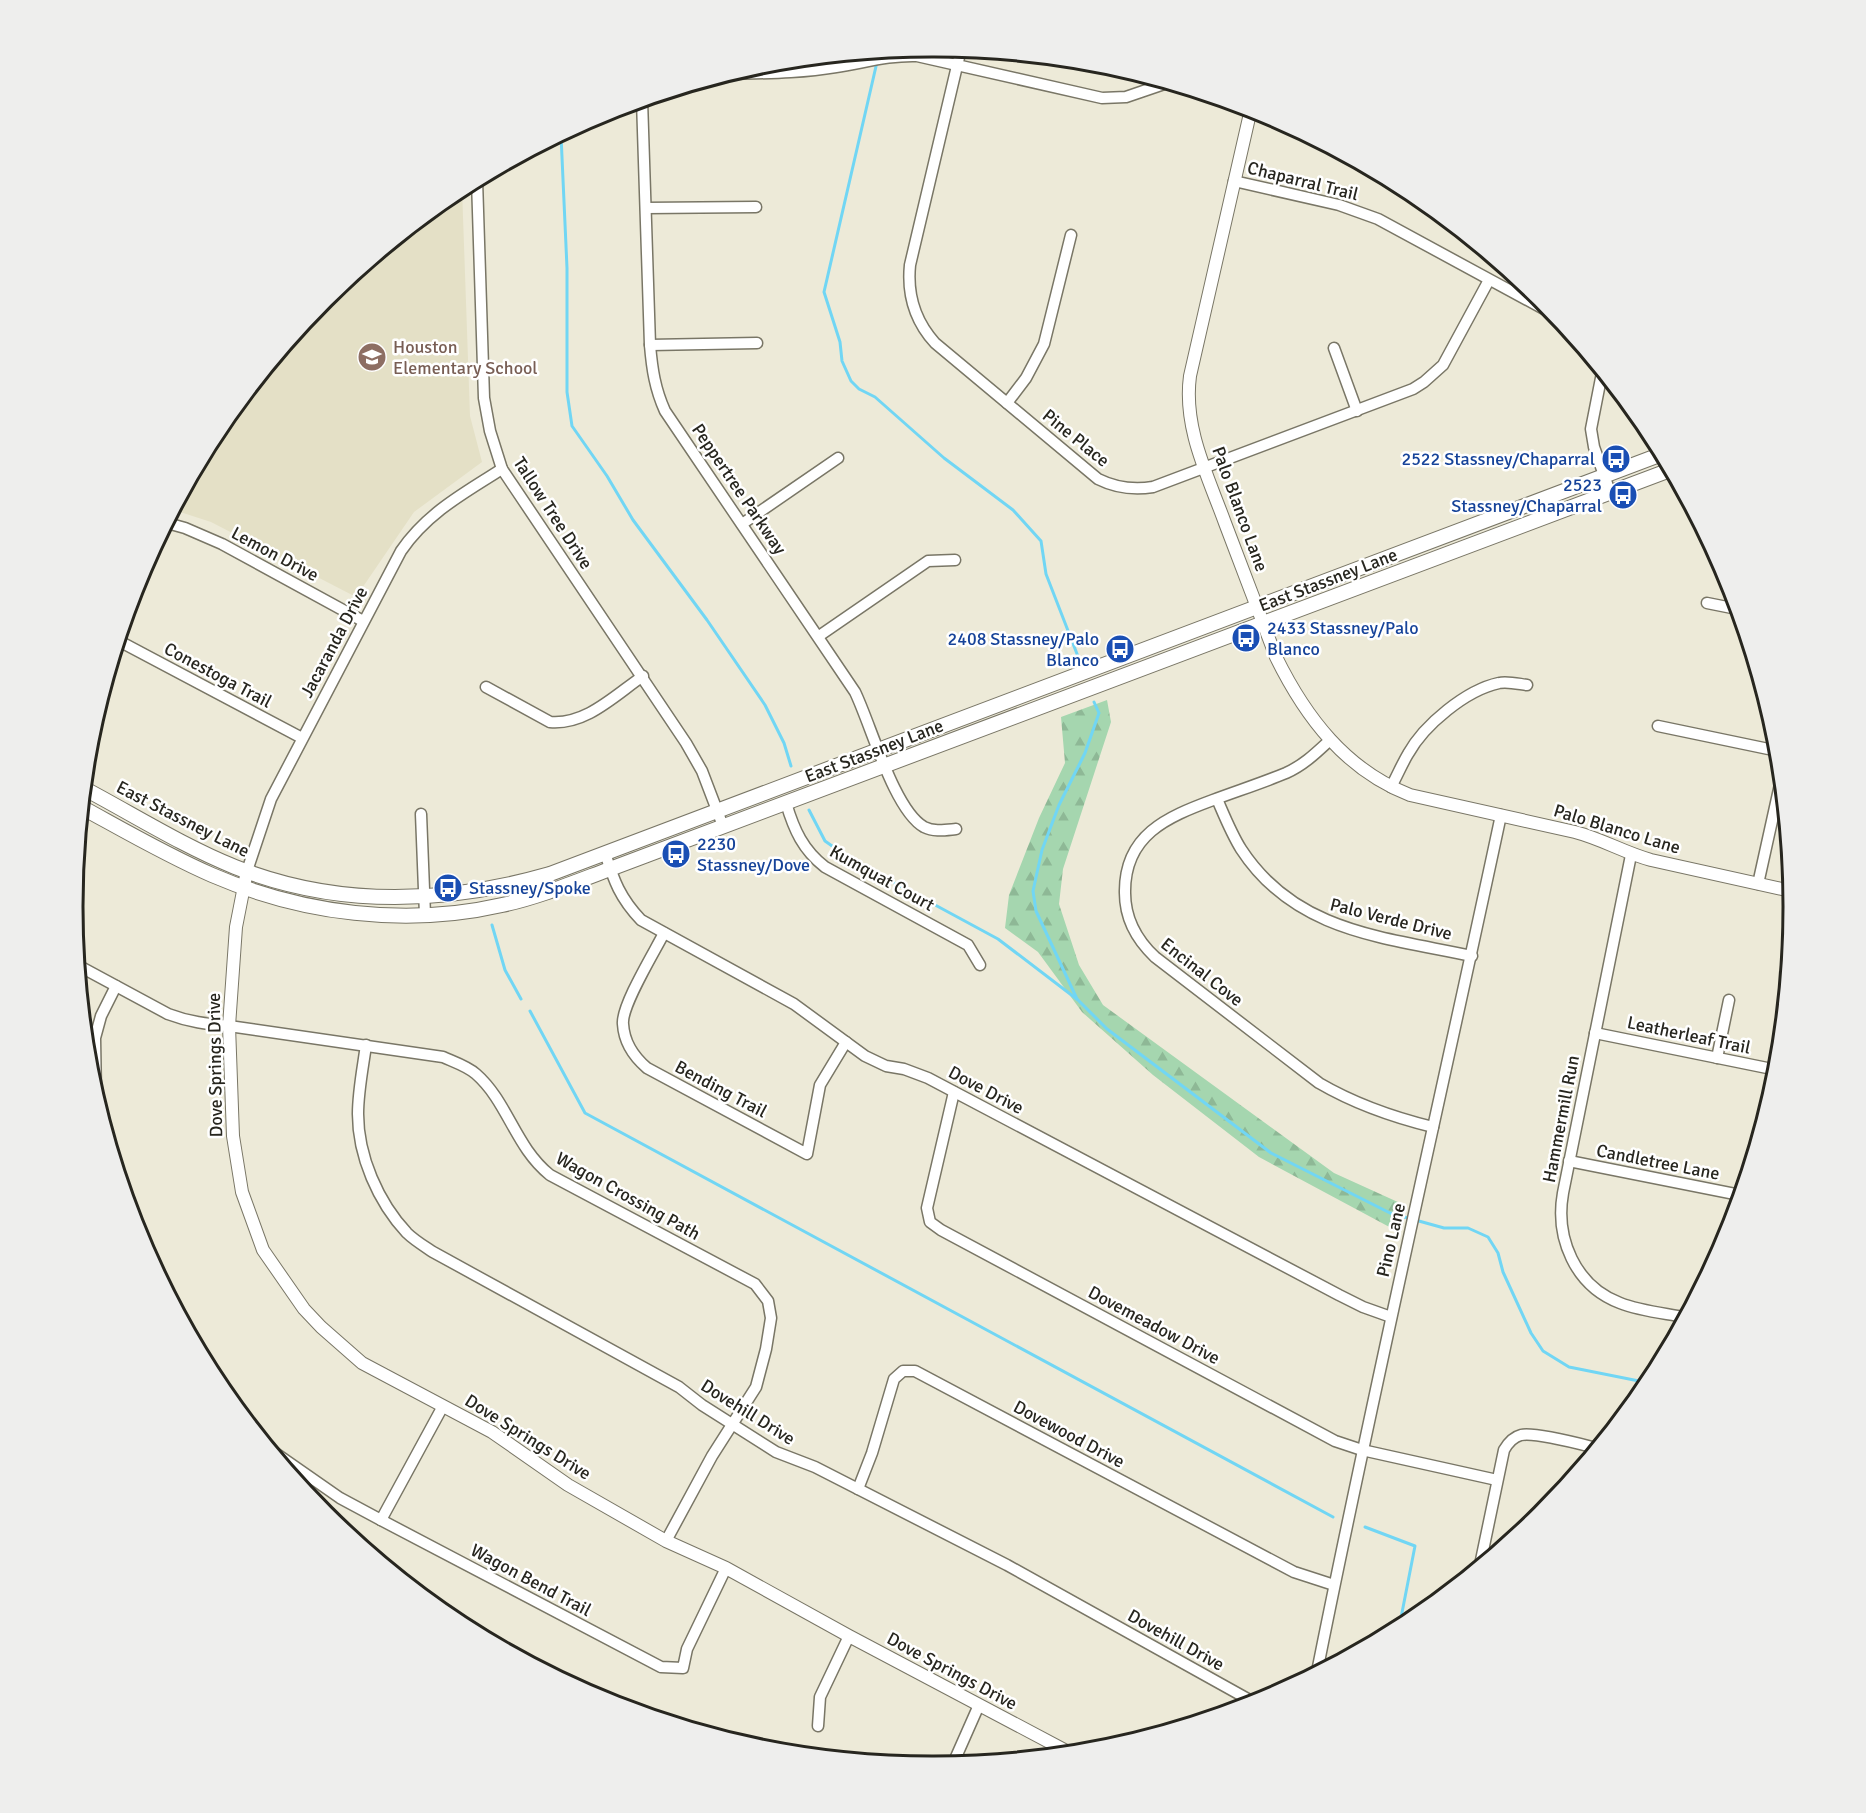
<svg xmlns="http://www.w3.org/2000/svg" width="1866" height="1813" viewBox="0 0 1866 1813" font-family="Signika,sans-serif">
<defs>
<pattern id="forest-firs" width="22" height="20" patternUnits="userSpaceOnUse" patternTransform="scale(1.5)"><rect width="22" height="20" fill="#a5d6af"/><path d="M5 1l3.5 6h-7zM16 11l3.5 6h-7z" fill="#8eb896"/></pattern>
</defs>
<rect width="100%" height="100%" fill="#edead8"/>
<!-- built -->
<polygon fill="#e4e0c6" points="462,188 470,416 482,462 414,512 356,597 211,522 174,510 218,428 325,298"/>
<!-- forest -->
<polygon fill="url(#forest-firs)" points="1107,700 1111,722 1063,869 1059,904 1079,965 1103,1005 1334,1173 1400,1203 1395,1230 1259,1157 1153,1075 1082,1012 1038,952 1005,928 1009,895 1039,818 1065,763 1061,717"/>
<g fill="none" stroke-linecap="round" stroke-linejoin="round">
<!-- stream -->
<g stroke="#71d6f4" stroke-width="3">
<polyline points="877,62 824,292 840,342 842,361 851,381 859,389 875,397 944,458 1013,510 1041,541 1046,574 1079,659"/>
<polyline points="561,135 567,268 567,392 572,426 607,476 633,520 707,620 765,705 784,743 791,766"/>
<polyline points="809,810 825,841 852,860 998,939 1078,1000 1107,1029 1271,1153 1390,1213 1444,1228 1468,1228 1488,1237 1498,1253 1503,1272 1531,1333 1543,1351 1569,1367 1649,1383"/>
<polyline points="492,925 505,970 521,999"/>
<polyline points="1788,953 1787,948 1791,928"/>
<polyline points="1077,999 1036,911 1033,891 1042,850 1059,805 1085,753 1099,713 1094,702"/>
<polyline points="530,1011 585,1113 1333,1517"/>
<polyline points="1778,1055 1779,1047"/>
<polyline points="1768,1102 1772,1082"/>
<polyline points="1365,1527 1415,1546 1399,1628"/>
</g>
<!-- minor casing -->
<g stroke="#797666" stroke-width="13">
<g id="minor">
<path d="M961,49L910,265C907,295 915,321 935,343L1098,479C1116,488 1134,490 1153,487L1413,389L1424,382L1443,365L1489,280"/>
<path d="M730,74C765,73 801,73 836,67C863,63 889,55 917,56L1102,98L1126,97L1167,83"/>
<path d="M642,100L650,345C652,369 655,389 665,411L855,692C871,725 894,810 924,827C934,832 945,830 956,829"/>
<polyline points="477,180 484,398 490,431 502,469 686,743 702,771 723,826"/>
<polyline points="1234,181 1339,205 1378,219 1555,315"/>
<polyline points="646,208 756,207"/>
<polyline points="650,345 757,343"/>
<polyline points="1334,348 1357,411"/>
<polyline points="1602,373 1591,429 1594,447 1610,492"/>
<polyline points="1007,403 1026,378 1044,344 1071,235"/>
<polyline points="167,523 185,528 222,544 363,621"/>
<polyline points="742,524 838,458"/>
<polyline points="1707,603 1737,609"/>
<polyline points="819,636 928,561 955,560"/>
<polyline points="119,641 302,738"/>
<path d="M486,687L550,722C586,725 614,696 643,676"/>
<polyline points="1658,726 1778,751"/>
<path d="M1330,740C1317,752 1304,765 1286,773C1262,783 1237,791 1213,800C1167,817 1124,835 1125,893C1125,919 1137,940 1155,957L1319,1083C1355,1104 1392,1117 1433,1127"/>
<path d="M1391,787C1397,776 1402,764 1408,754C1424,725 1466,690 1499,683C1507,681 1519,684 1527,685"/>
<path d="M1217,799C1224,815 1231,833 1241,849C1295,932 1383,937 1472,956"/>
<path d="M786,803C794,830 803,850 825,867L968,945L980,965"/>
<polyline points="421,814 425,915"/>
<path d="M605,853C614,881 620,898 641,920L794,1004L865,1056L886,1066L904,1069L928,1078L1339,1295L1363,1307L1391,1317"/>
<path d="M1631,855L1563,1193C1555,1238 1575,1286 1620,1303C1640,1311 1663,1313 1684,1317"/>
<path d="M247,871L271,799L401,551C427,513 464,493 502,469"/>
<polyline points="1758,884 1781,780"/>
<path d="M664,933C655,951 621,1006 623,1024C624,1042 633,1056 647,1068L807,1154L820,1085L846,1042"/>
<path d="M79,966L168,1014C189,1022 207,1024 229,1026L443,1057C454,1062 467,1066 476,1074C508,1102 515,1147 550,1175L755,1284L768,1301L771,1318L766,1349L756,1387L712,1456L666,1541"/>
<polyline points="1595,1033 1777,1070"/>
<path d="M366,1045C363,1067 358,1091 358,1114C358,1156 378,1202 407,1233C414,1240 424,1246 433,1252L679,1387L702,1405L776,1452L815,1467L1007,1565L1255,1703"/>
<polyline points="1717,1058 1729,1000"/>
<polyline points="954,1092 927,1208 930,1222 941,1230 1335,1441 1362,1450 1497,1480"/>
<polyline points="96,1097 95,1038 101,1016 116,986"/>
<polyline points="1569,1161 1740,1195"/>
<polyline points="274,1452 340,1498 381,1520 661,1667 683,1668 687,1649 726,1568"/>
<polyline points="858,1489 872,1453 894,1379 903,1371 915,1371 1294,1572 1334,1585"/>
<polyline points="381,1520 443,1406"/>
<path d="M1480,1565L1504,1450C1508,1443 1513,1437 1521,1435C1536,1432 1580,1444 1596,1448"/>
<path d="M1317,1672C1374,1386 1440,1101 1501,815"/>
<polyline points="818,1726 820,1697 849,1636"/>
<polyline points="956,1757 979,1705"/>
</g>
</g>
<!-- tertiary casing -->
<g stroke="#797666" stroke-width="14">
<g id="tertiary">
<path d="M1251,109L1190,376C1183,428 1208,476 1225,523C1242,568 1259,612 1276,657C1306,718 1346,770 1410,795L1575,832C1602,839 1625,853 1651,860L1791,891"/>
<polyline points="247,871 236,927 229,1026 233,1136 242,1192 263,1250 304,1309 321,1327 362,1363 492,1432 568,1485 666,1541 726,1568 849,1636 1070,1753"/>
</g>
</g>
<!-- secondary casing -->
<g stroke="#797666" stroke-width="16">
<g id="secondary">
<path d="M85,789C134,815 183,846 235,867C338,908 445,904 550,874L1662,454"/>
<path d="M83,808C125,831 168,856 212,875C302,914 406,927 502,905C539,897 575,882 610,869L1670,470"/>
</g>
</g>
<!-- minor -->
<use href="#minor" stroke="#fff" stroke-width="10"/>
<!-- tertiary -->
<use href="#tertiary" stroke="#fff" stroke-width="12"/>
<!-- secondary -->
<use href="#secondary" stroke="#fff" stroke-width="14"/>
</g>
<!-- icons -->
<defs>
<g id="school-disc" transform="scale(1.5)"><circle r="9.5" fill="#8d6e63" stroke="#fff"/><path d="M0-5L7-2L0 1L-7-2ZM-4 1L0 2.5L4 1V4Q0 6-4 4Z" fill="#fff"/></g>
<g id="bus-disc" transform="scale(1.5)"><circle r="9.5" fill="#1a4fb4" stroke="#fff"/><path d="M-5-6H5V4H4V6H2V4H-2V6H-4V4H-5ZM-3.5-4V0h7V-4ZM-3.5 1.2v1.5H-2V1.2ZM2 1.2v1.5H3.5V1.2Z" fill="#fff"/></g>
</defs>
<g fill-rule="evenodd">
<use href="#school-disc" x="372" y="357"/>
<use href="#bus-disc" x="1616" y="459"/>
<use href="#bus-disc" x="1623" y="495"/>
<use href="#bus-disc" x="1246" y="638"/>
<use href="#bus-disc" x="1120" y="649"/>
<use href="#bus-disc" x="676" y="854"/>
<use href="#bus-disc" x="448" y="888"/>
</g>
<g text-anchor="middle" stroke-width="5" stroke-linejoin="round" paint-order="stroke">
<!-- street labels -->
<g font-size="18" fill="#27261f" stroke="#fff">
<text transform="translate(1303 181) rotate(14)" y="6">Chaparral Trail</text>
<text transform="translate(1076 438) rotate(39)" y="6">Pine Place</text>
<text transform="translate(739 489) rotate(56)" y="6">Peppertree Parkway</text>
<text transform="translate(1240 509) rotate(70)" y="6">Palo Blanco Lane</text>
<text transform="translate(553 513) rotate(57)" y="6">Tallow Tree Drive</text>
<text transform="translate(275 554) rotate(28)" y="6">Lemon Drive</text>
<text transform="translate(1328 580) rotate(-21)" y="6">East Stassney Lane</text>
<text transform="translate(334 642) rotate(-62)" y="6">Jacaranda Drive</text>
<text transform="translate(218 675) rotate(28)" y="6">Conestoga Trail</text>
<text transform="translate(874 751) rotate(-21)" y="6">East Stassney Lane</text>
<text transform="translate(183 819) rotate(27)" y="6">East Stassney Lane</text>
<text transform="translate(1617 829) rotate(17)" y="6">Palo Blanco Lane</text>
<text transform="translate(882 878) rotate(29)" y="6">Kumquat Court</text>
<text transform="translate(1391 919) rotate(14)" y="6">Palo Verde Drive</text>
<text transform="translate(1202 972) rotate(38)" y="6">Encinal Cove</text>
<text transform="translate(1689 1035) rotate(12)" y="6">Leatherleaf Trail</text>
<text transform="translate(215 1065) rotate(-91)" y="6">Dove Springs Drive</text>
<text transform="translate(721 1089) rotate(28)" y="6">Bending Trail</text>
<text transform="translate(986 1090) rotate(28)" y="6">Dove Drive</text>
<text transform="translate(1561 1119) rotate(-79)" y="6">Hammermill Run</text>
<text transform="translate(1658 1162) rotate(11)" y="6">Candletree Lane</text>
<text transform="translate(628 1196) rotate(29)" y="6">Wagon Crossing Path</text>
<text transform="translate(1391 1240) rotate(-77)" y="6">Pino Lane</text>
<text transform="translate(1154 1325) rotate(28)" y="6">Dovemeadow Drive</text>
<text transform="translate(748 1412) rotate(32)" y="6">Dovehill Drive</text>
<text transform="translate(1069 1434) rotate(28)" y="6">Dovewood Drive</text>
<text transform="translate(528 1437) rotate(32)" y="6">Dove Springs Drive</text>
<text transform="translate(531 1580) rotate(28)" y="6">Wagon Bend Trail</text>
<text transform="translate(1176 1640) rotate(29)" y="6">Dovehill Drive</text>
<text transform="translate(952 1671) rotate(28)" y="6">Dove Springs Drive</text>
</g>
<!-- education labels -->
<g font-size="18" fill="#785e54" stroke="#fff" text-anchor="start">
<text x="393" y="353">Houston<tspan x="393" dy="21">Elementary School</tspan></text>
</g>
<!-- transit labels -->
<g font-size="18" fill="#164399" stroke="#fff" text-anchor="end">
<text x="1595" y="465">2522 Stassney/Chaparral</text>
<text x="1602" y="491">2523<tspan x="1602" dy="21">Stassney/Chaparral</tspan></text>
<text x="1267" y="634" text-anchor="start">2433 Stassney/Palo<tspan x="1267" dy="21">Blanco</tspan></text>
<text x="1099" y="645">2408 Stassney/Palo<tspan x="1099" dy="21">Blanco</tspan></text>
<text x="697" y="850" text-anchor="start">2230<tspan x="697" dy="21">Stassney/Dove</tspan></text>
<text x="469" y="894" text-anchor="start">Stassney/Spoke</text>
</g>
</g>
<!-- crop -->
<path d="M0 0H1866V1813H0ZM932 57H934A849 849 0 0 1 1783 906V907A849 849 0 0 1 934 1756H932A849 849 0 0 1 83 907V906A849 849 0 0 1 932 57Z" fill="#eeeeed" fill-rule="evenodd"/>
<path fill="none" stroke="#27261f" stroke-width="3" d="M932 57H934A849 849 0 0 1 1783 906V907A849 849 0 0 1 934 1756H932A849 849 0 0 1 83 907V906A849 849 0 0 1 932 57Z"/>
</svg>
